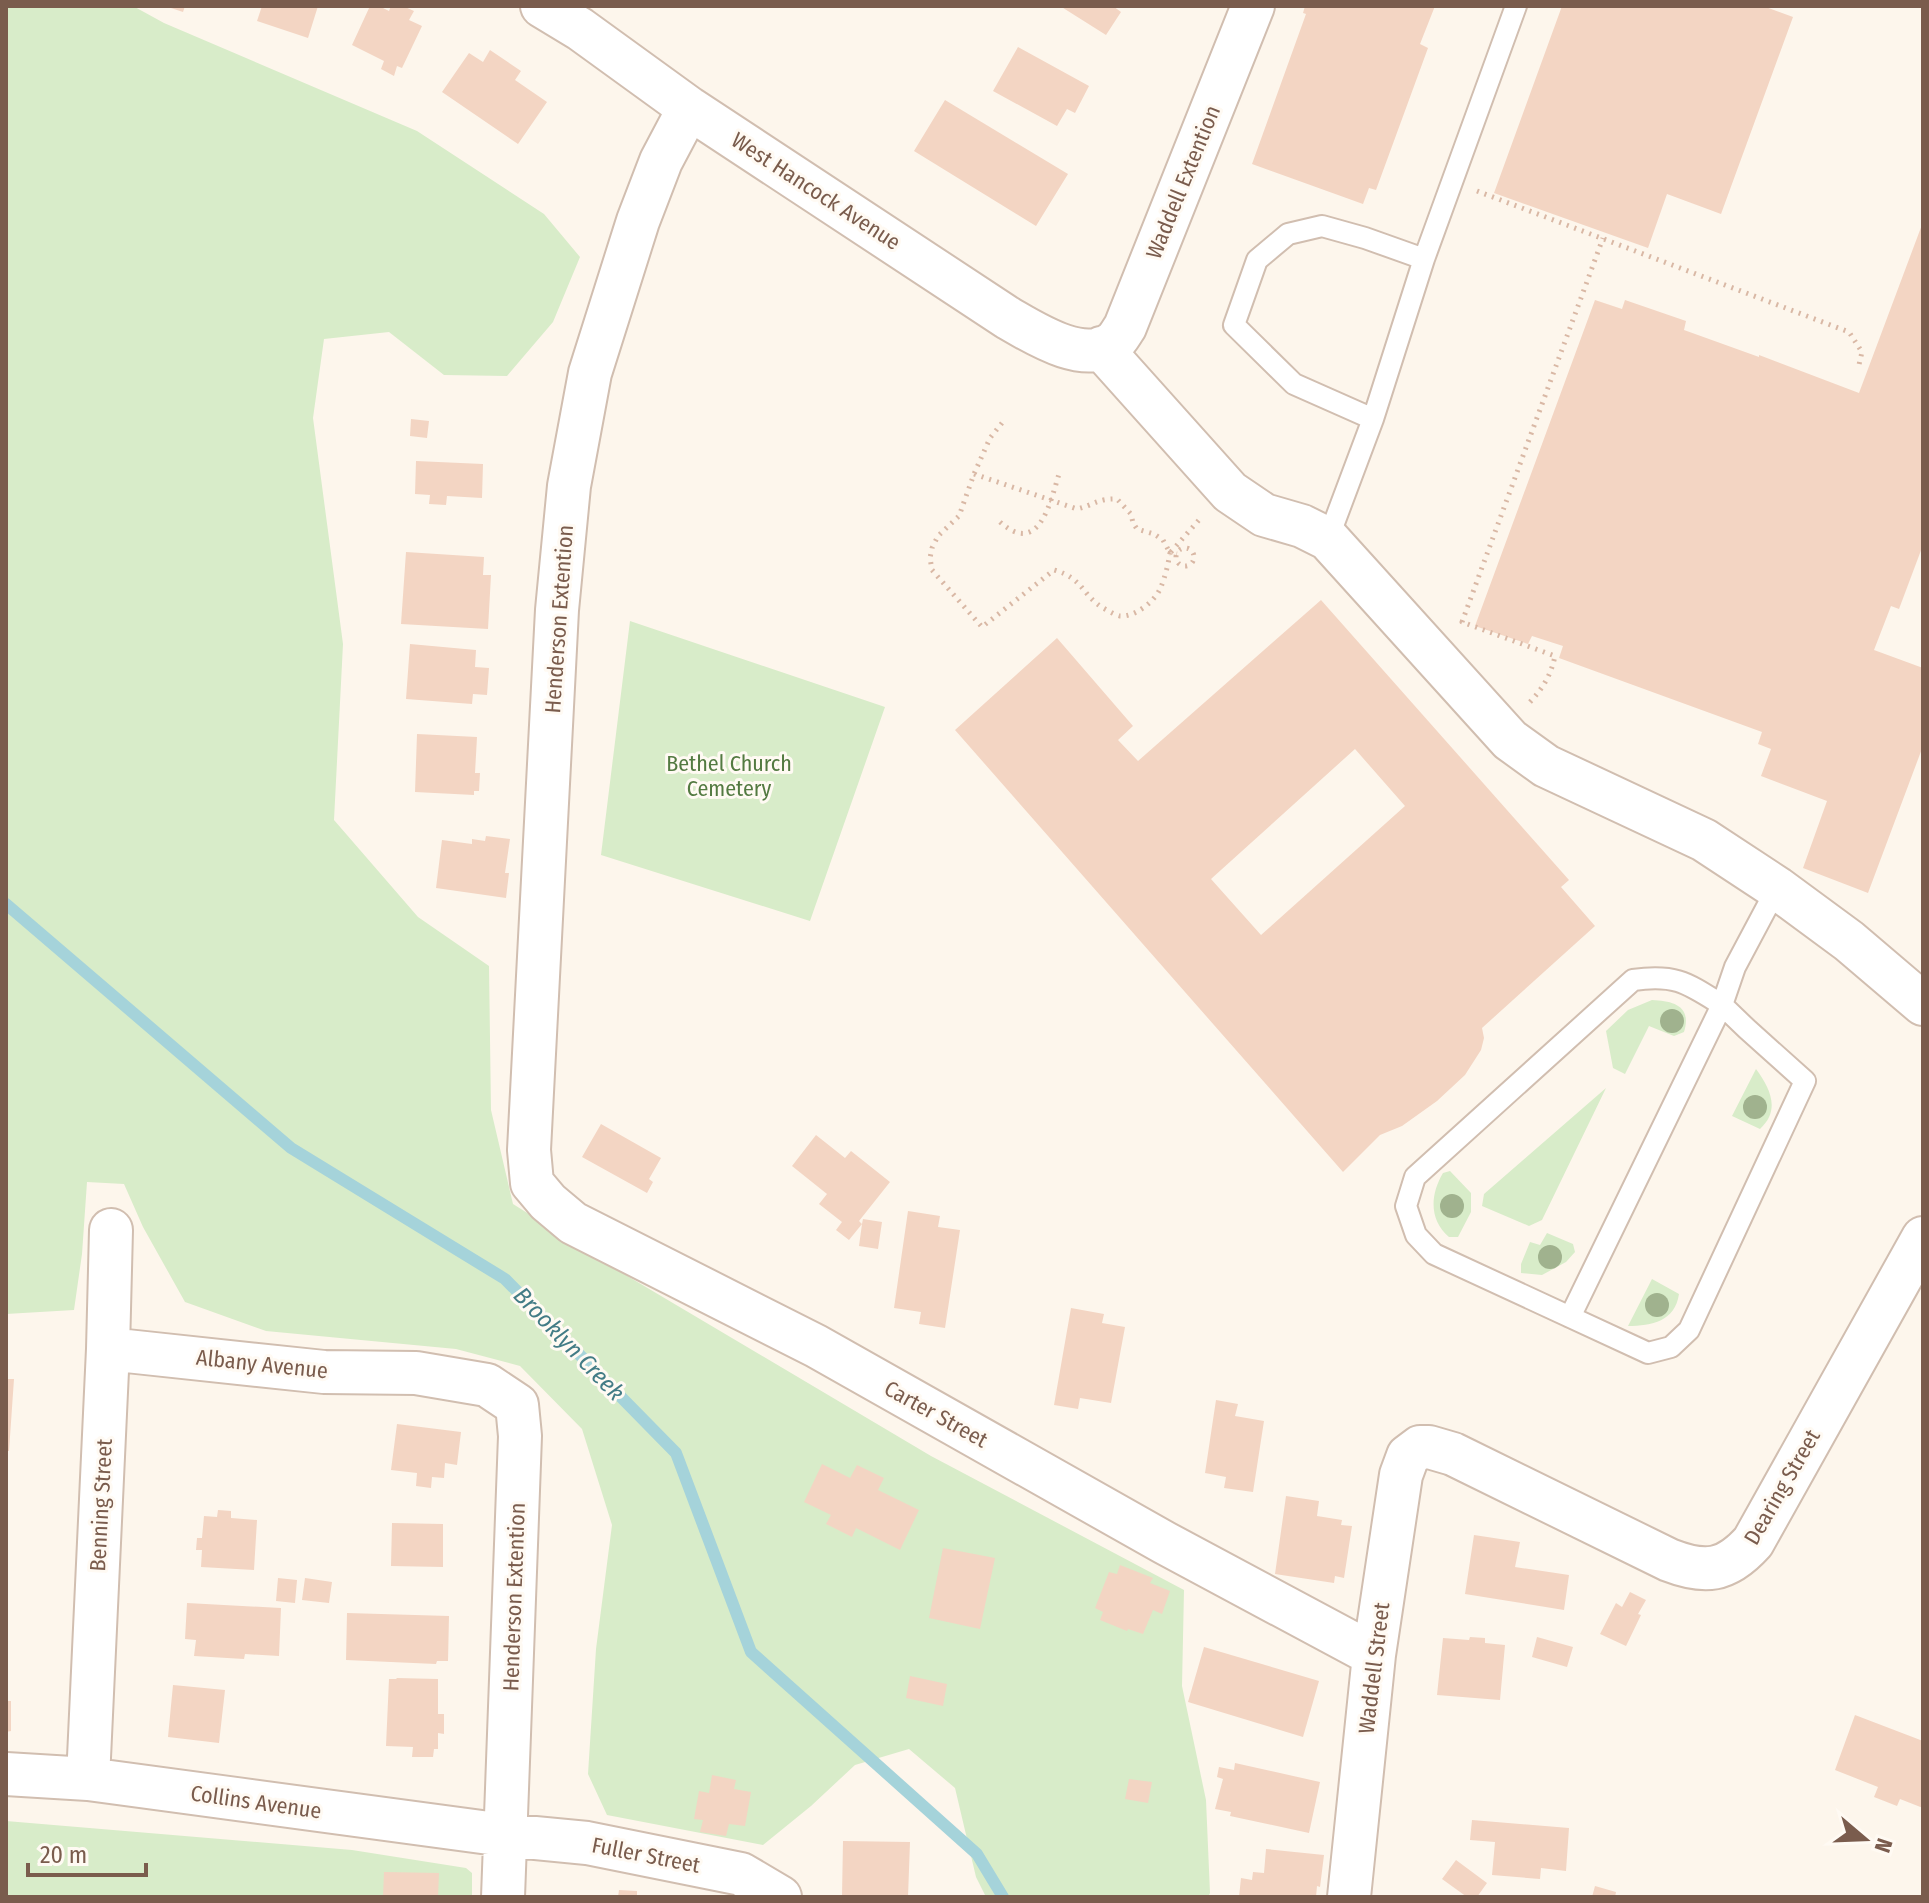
<svg xmlns="http://www.w3.org/2000/svg" width="1929" height="1903" font-family="'Fira Sans Condensed',sans-serif">
<rect width="100%" height="100%" fill="#fdf6ec"/>
<path fill="#d8ecc9" d="M6,6H133L164,23L417,131L544,214L580,257L553,322L507,376L444,375L389,332L324,339L313,418L343,644L334,820L418,917L489,966L491,1110L513,1204L629,1277L931,1456L1184,1590L1182,1686L1206,1800L1210,1893L1208,1897H986L976,1877L955,1788L909,1749L855,1765L811,1806L763,1845L607,1815L588,1774L596,1649L612,1525L582,1429L520,1366L456,1349L266,1331L185,1302L143,1227L124,1184L87,1182L82,1254L74,1310L6,1314Z
M630,621L885,707L810,921L601,855Z
M1652,1000C1674,1001 1692,1006 1684,1032L1674,1036L1649,1026L1625,1074L1613,1068L1606,1031L1628,1010Z
M1756,1069C1770,1088 1781,1110 1760,1129L1732,1116Z
M1606,1088L1542,1220L1529,1226L1482,1206L1484,1194Z
M1450,1171L1471,1193V1212L1458,1237H1449C1429,1220 1430,1195 1443,1173Z
M1547,1233L1573,1244L1575,1252L1566,1262L1542,1275L1521,1273V1264L1530,1242L1540,1245Z
M1652,1279L1679,1294C1675,1321 1652,1326 1628,1326Z
M6,1821L352,1850L466,1868L472,1873V1897H6Z"/>
<g fill="none" stroke-linecap="round" stroke-linejoin="round">
<path stroke="#a5d3da" stroke-width="12" d="M6,904L291,1148L505,1279L676,1453L751,1652L977,1854L1003,1897"/>
</g>
<path fill="#f3d5c3" fill-rule="evenodd" d="M165,6H185L183,12Z
M262,6H318L308,38L257,21Z
M370,6H379L389,11L391,6H403L414,11L409,20L422,26L402,68L397,66L394,76L381,69L384,61L352,45Z
M1060,6H1113L1121,12L1106,35Z
M1305,6H1435L1420,44L1428,48L1376,190L1369,188L1363,204L1252,164L1306,14L1303,13Z
M1562,6H1763L1793,17L1721,214L1667,194L1648,248L1494,193Z
M1018,47L1089,86L1075,113L1067,109L1057,126L993,91Z
M490,50L521,71L515,80L547,102L518,144L442,92L469,53L483,62Z
M945,100L1068,174L1036,226L914,151Z
M1923,222V545L1899,609L1891,606L1874,650L1923,668V746L1868,893L1803,868L1827,801L1761,776L1771,749L1758,744L1762,732L1559,658L1563,646L1532,636L1528,644L1475,626L1595,300L1622,309L1625,300L1686,321L1684,330L1759,357V355L1859,393Z
M411,419L429,421L427,438L410,436Z
M416,461L483,464L482,498L447,496L446,505L429,504L430,495L415,494Z
M406,552L484,557L483,575H491L488,629L401,624Z
M1321,600L1569,880L1561,887L1595,926L1482,1028L1484,1038L1481,1050L1465,1075L1437,1101L1402,1126L1380,1135L1343,1172L955,730L1057,638L1133,726L1118,740L1138,761ZM1355,749L1405,806L1261,935L1211,879Z
M410,644L476,650L475,667L489,668L487,695L473,694L472,704L406,699Z
M417,734L477,737L475,773H480L479,791H474V795L415,792Z
M486,836L510,839L505,873H509L506,898L436,888L442,840L472,844V839L485,841Z
M601,1124L661,1158L649,1179L653,1182L647,1193L582,1157Z
M816,1135L845,1158L851,1151L890,1182L859,1221L862,1224L863,1219L882,1222L878,1249L859,1246L862,1224L849,1240L836,1230L842,1222L819,1204L827,1194L792,1166Z
M908,1211L940,1216L938,1227L960,1230L945,1328L919,1324L921,1312L894,1308Z
M1071,1308L1104,1314L1102,1323L1125,1327L1111,1403L1080,1398L1078,1409L1054,1405Z
M6,1379H14L9,1451H6Z
M1216,1400L1238,1404L1235,1416L1264,1421L1253,1492L1224,1488L1226,1477L1205,1473Z
M397,1424L461,1432L457,1465L445,1463L444,1478L432,1477L431,1488L416,1486L417,1473L391,1470Z
M822,1464L850,1478L857,1465L884,1478L878,1490L919,1510L900,1550L856,1528L852,1537L826,1524L831,1515L804,1502Z
M1286,1496L1319,1501L1317,1516L1342,1520L1341,1525L1352,1526L1344,1578L1335,1576L1334,1583L1275,1574Z
M218,1510L231,1511V1518L257,1520L254,1570L201,1567L202,1550H196L197,1538H202L204,1516L217,1517Z
M392,1523L443,1524V1567L391,1566Z
M1474,1535L1520,1542L1515,1567L1569,1575L1564,1610L1465,1594Z
M943,1548L995,1558L980,1629L929,1618Z
M1120,1565L1153,1578L1150,1583L1170,1591L1162,1614L1153,1610L1143,1634L1128,1629L1127,1631L1100,1620L1103,1612L1095,1608L1109,1572L1117,1574Z
M278,1578L297,1580L295,1603L276,1601Z
M305,1578L332,1582L329,1603L302,1600Z
M1630,1592L1646,1600L1638,1614L1641,1615L1626,1646L1600,1634L1616,1603L1622,1607Z
M187,1603L281,1608L279,1656L245,1654L244,1659L194,1656L196,1640L185,1639Z
M347,1613L449,1616L448,1661H437L436,1664L346,1660Z
M1470,1637L1485,1638V1643L1505,1645L1500,1700L1437,1695L1443,1638L1469,1640Z
M1537,1637L1573,1647L1567,1667L1532,1657Z
M1204,1647L1319,1681L1303,1737L1188,1702Z
M910,1676L947,1684L943,1706L906,1698Z
M397,1678L438,1679V1714H444V1734L438,1733V1749H434L433,1757H412L413,1747L386,1746L389,1679H396Z
M173,1685L225,1690L219,1743L168,1737Z
M6,1701H11V1731L6,1732Z
M1855,1715L1923,1741V1808L1900,1799L1897,1806L1874,1797L1878,1787L1835,1770Z
M1235,1763L1320,1782L1309,1833L1230,1816L1231,1812L1215,1809L1223,1779L1217,1777L1219,1767L1234,1770Z
M712,1775L736,1780L734,1789L751,1792L745,1826L729,1824L726,1836L700,1832L703,1820L694,1819L699,1791L709,1793Z
M1129,1779L1152,1782L1148,1803L1125,1799Z
M1472,1820L1569,1828L1566,1871L1541,1868L1540,1879L1492,1875L1495,1842L1470,1840Z
M843,1841L910,1842L908,1897L842,1896Z
M1266,1849L1324,1855L1320,1887L1317,1886L1316,1897H1239L1241,1878L1252,1880L1253,1872L1264,1873Z
M1456,1860L1487,1883L1477,1897H1467L1442,1879Z
M384,1872L439,1873L438,1897H383Z
M1595,1886L1616,1892L1615,1897H1592Z
M619,1890L637,1891V1897H618Z"/>
<g fill="none" stroke-linecap="round" stroke-linejoin="round">
<g stroke="#d1beb0" stroke-width="24">
<path id="lane" d="M1373,419L1294,384L1234,325L1257,260L1288,234L1322,226L1365,238L1424,259
M1328,539L1373,419L1424,259L1516,6
M1570,1317L1722,1005C1687,983 1676,974 1633,980L1415,1177L1406,1206L1416,1235L1434,1254L1648,1353L1671,1347L1689,1330L1805,1081L1747,1029L1722,1005L1735,967L1777,888"/>
</g>
<g stroke="#d1beb0" stroke-width="46">
<path id="street" d="M542,6L580,29L689,108L1008,318C1034,333 1085,366 1114,342C1118,339 1122,331 1125,327L1253,6
M689,108L661,161L638,221L590,373L569,486L557,610L529,1150L532,1183L548,1202L573,1223L816,1346L1165,1543L1374,1655
M1101,348L1230,492L1264,515L1302,526L1328,539L1510,740L1546,766L1704,840L1777,888L1849,941L1923,1004
M108,1349L324,1372L416,1373L487,1385L517,1405L520,1436L503,1897
M6,1774L88,1779L504,1835L587,1843L741,1874L780,1897
M88,1779L108,1349L111,1230
M1349,1897L1374,1655L1401,1475L1408,1456L1420,1447H1429L1453,1454L1669,1560C1705,1574 1726,1572 1753,1542L1923,1238"/>
</g>
<path stroke="#d9b8a5" stroke-width="5" stroke-dasharray="2 6" stroke-linecap="butt" d="M1477,191L1849,332L1862,352L1858,369
M1002,423L990,438L974,474L959,516L938,536L932,548L930,558L932,570L982,627L1054,570C1083,578 1082,595 1103,608C1107,610 1115,615 1120,616C1135,617 1154,602 1160,589C1165,578 1168,565 1170,553L1177,554
M974,474L1077,509C1094,505 1098,498 1117,499L1131,514L1133,523L1137,529L1154,534L1163,540L1170,553L1199,520
M1000,522C1039,557 1050,503 1059,474
M1176 557a9 9 0 1 1 18 0a9 9 0 1 1-18 0Z
M1530,702C1543,688 1551,675 1555,656L1462,622L1603,238"/>
<use href="#lane" stroke="#fff" stroke-width="20"/>
<use href="#street" stroke="#fff" stroke-width="42"/>
</g>
<g fill="#a0b28e">
<circle cx="1672" cy="1021" r="12"/>
<circle cx="1755" cy="1107" r="12"/>
<circle cx="1452" cy="1206" r="12"/>
<circle cx="1550" cy="1257" r="12"/>
<circle cx="1657" cy="1305" r="12"/>
</g>
<g text-anchor="middle" dominant-baseline="central" stroke-width="6" stroke-linejoin="round" paint-order="stroke">
<g font-size="22" fill="#7a5c4d" stroke="#fffaf3">
<text transform="translate(1183 182) rotate(-68)">Waddell Extention</text>
<text transform="translate(816 191) rotate(33)">West Hancock Avenue</text>
<text transform="translate(559 619) rotate(-86)">Henderson Extention</text>
<text transform="translate(262 1364) rotate(6)">Albany Avenue</text>
<text transform="translate(936 1414) rotate(29)">Carter Street</text>
<text transform="translate(1782 1487) rotate(-60)">Dearing Street</text>
<text transform="translate(101 1505) rotate(-87)">Benning Street</text>
<text transform="translate(514 1597) rotate(-88)">Henderson Extention</text>
<text transform="translate(1374 1668) rotate(-83)">Waddell Street</text>
<text transform="translate(256 1802) rotate(8)">Collins Avenue</text>
<text transform="translate(646 1855) rotate(11)">Fuller Street</text>
</g>
<g font-size="22" fill="#537a41" stroke="#fffaf3">
<text x="729" y="763">Bethel Church<tspan x="729" dy="25">Cemetery</tspan></text>
</g>
<g font-size="24" font-style="italic" fill="#437c86" stroke="#fffaf3">
<text transform="translate(569 1344) rotate(46)">Brooklyn Creek</text>
</g>
</g>
<rect width="1929" height="1903" fill="none" stroke="#7a5c4d" stroke-width="16"/>
<g transform="translate(1865 1839) rotate(109)" stroke="#fffaf3" stroke-width="6" paint-order="stroke">
<path d="M0-6L14 30L0 20L-14 30Z" fill="#7a5c4d"/>
<text y="-12" font-size="22" font-weight="bold" text-anchor="middle" fill="#7a5c4d">N</text>
</g>
<path d="M28 1863v12h118v-12" fill="none" stroke="#7a5c4d" stroke-width="4"/>
<text x="40" y="1863" font-size="24" fill="#7a5c4d" stroke="#fffaf3" stroke-width="6" paint-order="stroke">20 m</text>
</svg>
